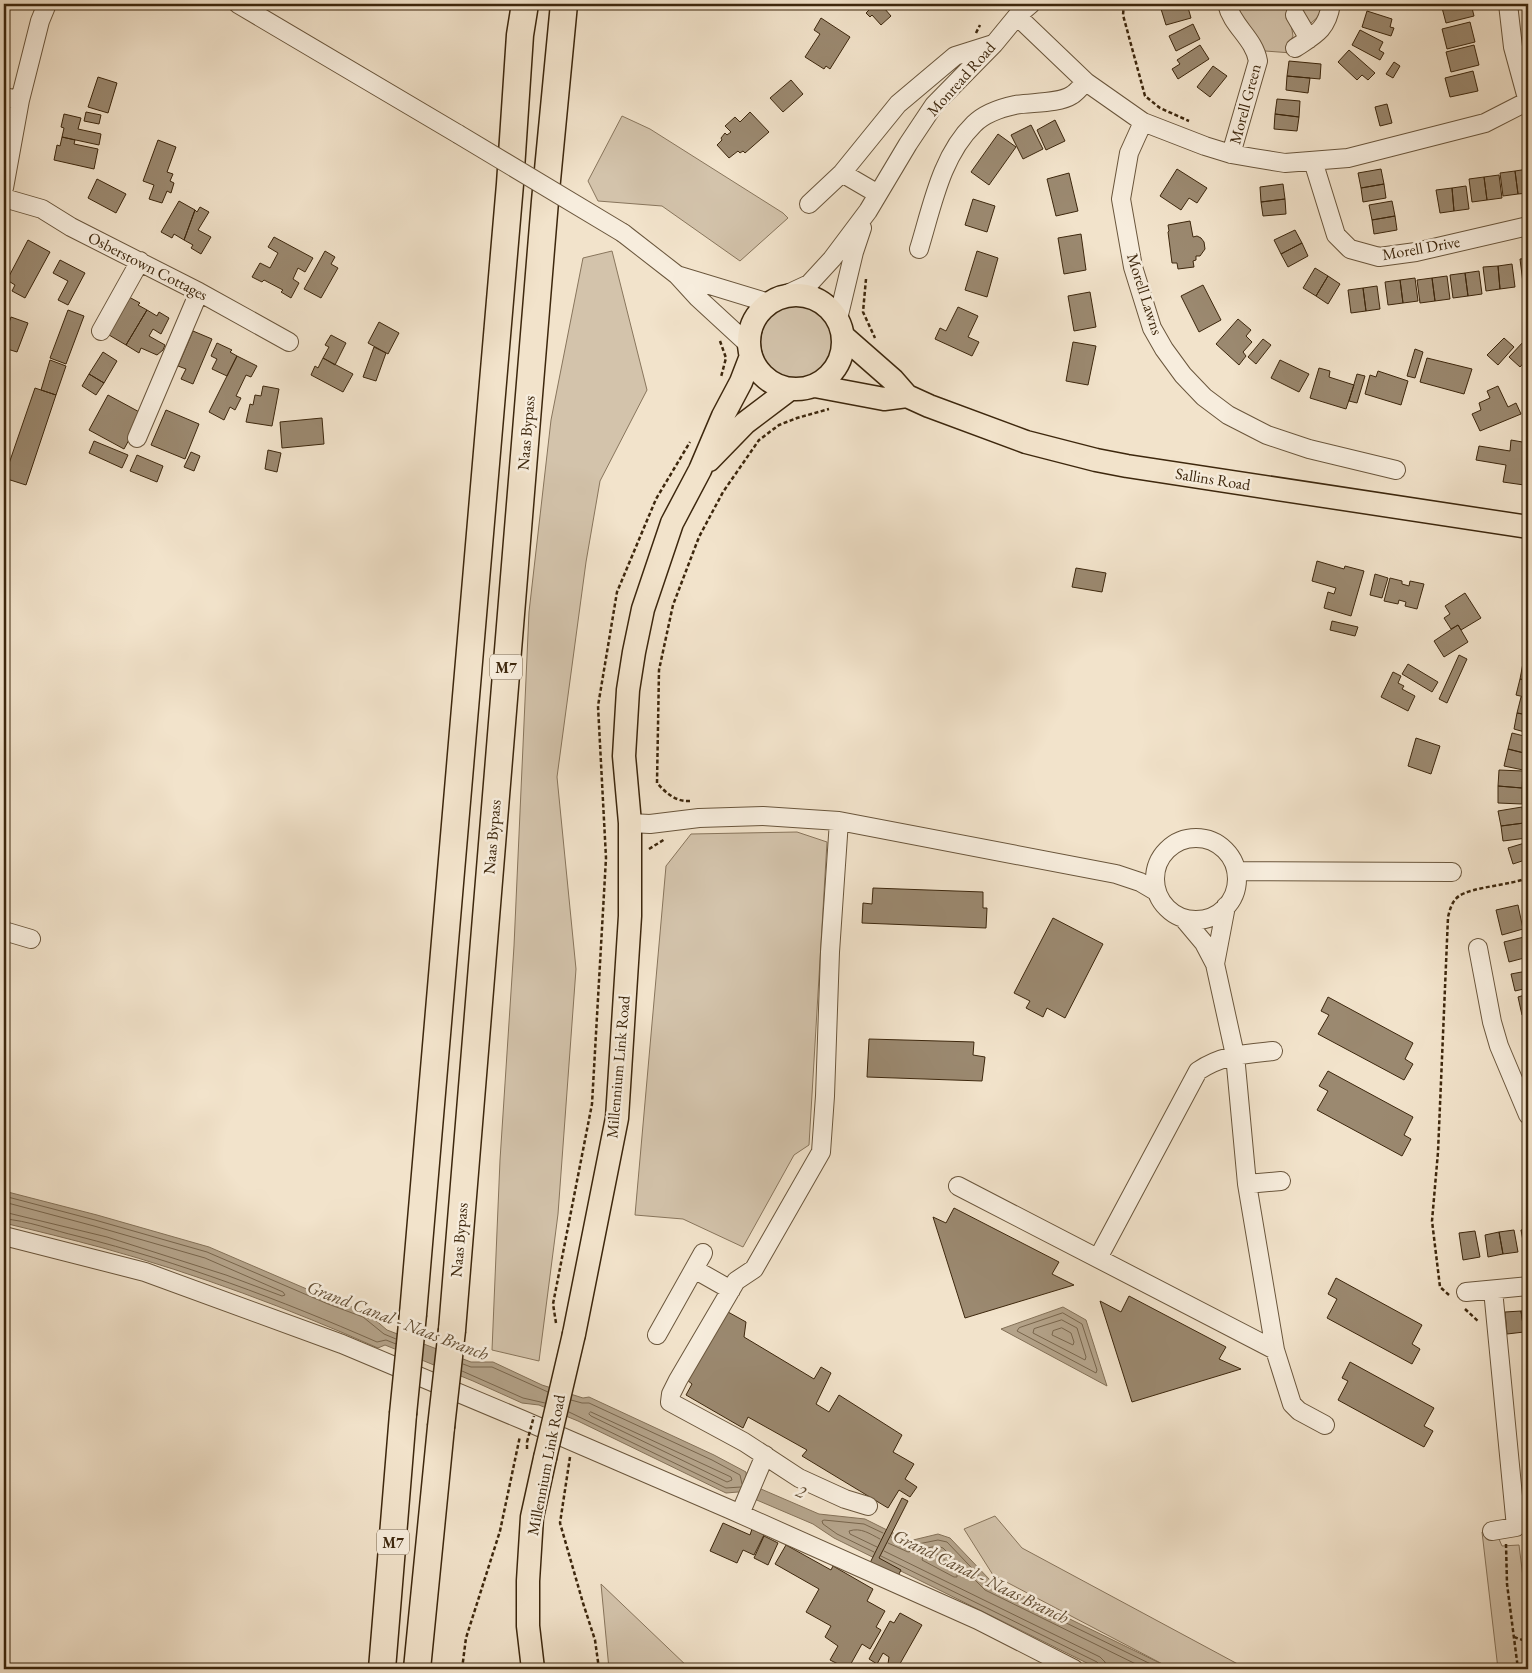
<svg xmlns="http://www.w3.org/2000/svg" width="1532" height="1673" font-family="'EB Garamond',serif">
<rect width="100%" height="100%" fill="#f2e3cb"/>
<filter id="stains"><feTurbulence type="fractalNoise" baseFrequency=".004" numOctaves="4"/><feColorMatrix values="0 0 0 0 .2 0 0 0 0 .09 0 0 0 0 .02 0 0 0 .5 -.17"/></filter>
<radialGradient id="worn" r=".72"><stop offset=".6" stop-color="#630" stop-opacity="0"/><stop offset="1" stop-color="#630" stop-opacity=".3"/></radialGradient>
<path fill="#d3c3ab" stroke="#88755c" d="M1234,4H1324L1320,15L1311,23L1305,20L1299,9L1286,14L1291,24L1293,36L1289,44L1292,53L1265,51L1253,34L1240,22Z
M622,116L650,129L783,213L788,218L740,261L662,206L598,201L588,181Z
M612,251L647,390L600,481L586,562L557,777L576,969L558,1214L539,1361L492,1350L500,1160L514,946L529,612L551,420L583,258Z
M759 342a38 38 0 1 1 76 0a38 38 0 1 1-76 0Z
M797,832L827,842L809,1145L794,1155L743,1247L683,1219L635,1215L666,866L691,834Z
M995,1516L1022,1548L1247,1669H1172L993,1575L964,1529Z
M1482,1532H1496L1502,1546L1519,1545L1528,1618V1669H1498Z
M601,1584L690,1669H609Z"/>
<path fill="#b4a38a" stroke="#847158" d="M4,1191L97,1215L209,1247L330,1299L366,1312L387,1330L471,1362H493L542,1385L583,1398L589,1397L714,1455L746,1472L747,1483L819,1514L865,1519L909,1541L938,1534L950,1538L990,1580L1172,1669H1099L834,1538L813,1524L738,1492L726,1493L578,1421L539,1405L522,1403L473,1381L385,1345L378,1348C290,1309 197,1274 103,1248C70,1239 37,1231 4,1223Z
M1063,1307L1086,1320L1107,1386L1001,1329Z"/>
<g fill="none" stroke-linecap="round" stroke-linejoin="round">
<path stroke="#78654c" stroke-width="1" d="M4,1196L95,1220L207,1252L328,1304L363,1317L384,1334L396,1339
M4,1202L94,1226L205,1258L283,1292L285,1295L282,1296L226,1275L107,1237L4,1212
M4,1219C26,1220 55,1231 77,1236C180,1262 281,1300 377,1342L386,1340L396,1344
M1063,1313L1082,1324L1097,1370L1096,1373L1017,1331L1019,1328Z
M1062,1320L1077,1328L1086,1357L1085,1360L1033,1333L1034,1329Z
M1062,1328L1071,1333L1074,1342L1073,1345L1052,1335L1053,1331Z
M463,1364L471,1367H492L548,1392
M462,1371L523,1398L545,1403
M571,1400L582,1403H589L712,1460L740,1475L742,1484
M569,1412L726,1488L741,1487
M591,1412L731,1477L732,1480L727,1482L591,1416L589,1414Z
M891,1537L908,1546L938,1540L947,1542L988,1585L1161,1669
M888,1543L908,1552L937,1546L943,1548L985,1590L1146,1669
M877,1547L850,1534L849,1531C861,1527 870,1534 880,1539
M884,1551L1100,1657L1105,1662L1107,1669
M874,1552L837,1534L823,1524L822,1521L824,1520L864,1524L883,1533
M937,1554L940,1555L957,1573V1577H954L922,1560L923,1557Z
M881,1556L1097,1662L1100,1665V1669"/>
</g>
<path fill="#9b8970" stroke="#3d270d" d="M863,4H888L884,8L891,16L881,25L872,15L870,17L866,13L869,10Z
M1182,4H1187L1191,18L1166,25L1161,9Z
M1441,4H1471L1474,16L1446,23Z
M1367,11L1392,19L1390,27L1394,28L1391,36L1362,27Z
M821,18L850,37L830,69L826,66L824,69L805,57L820,34L814,30Z
M1470,22L1475,42L1447,49L1442,29Z
M1193,24L1200,39L1176,51L1169,36Z
M1360,30L1383,42L1379,50L1384,53L1380,60L1352,45Z
M1200,45L1209,59L1178,79L1172,69L1180,64L1177,60Z
M1474,45L1479,65L1451,72L1446,52Z
M1349,50L1375,73L1368,80L1362,75L1357,80L1338,62Z
M1289,61L1321,64L1320,79L1287,76Z
M1394,62L1400,66L1393,78L1386,74Z
M1213,66L1227,76L1210,97L1197,87Z
M1473,71L1478,91L1450,97L1445,78Z
M1287,76L1310,78L1308,93L1286,90Z
M98,77L117,83L108,113L88,107Z
M791,80L803,94L783,112L770,98Z
M1277,99L1300,101L1299,117L1275,114Z
M1387,104L1392,123L1380,126L1375,107Z
M86,112L101,115L99,124L84,121Z
M750,112L769,132L745,153L743,151L740,153L738,151L729,158L717,145L722,140L721,138L725,133L727,135L731,132L725,126L735,117L740,122Z
M64,114L81,118L78,129L101,134L99,145L62,137L64,128L61,127Z
M1275,114L1299,117L1297,131L1274,129Z
M1055,120L1065,141L1046,150L1037,130Z
M1031,125L1043,149L1023,159L1011,135Z
M998,134L1016,147L989,185L971,172Z
M62,137L75,140L74,144L98,149L94,169L54,160L57,145L60,146Z
M158,140L176,147L167,172L173,174L170,181L174,183L171,193L167,191L162,203L149,199L154,185L143,181Z
M1177,169L1207,188L1197,203L1189,198L1181,210L1160,196Z
M1381,169L1384,184L1361,188L1358,173Z
M1528,169V193L1518,194L1515,171Z
M1515,171L1518,194L1503,196L1500,173Z
M1069,173L1078,211L1056,216L1047,179Z
M1499,175L1502,198L1487,200L1484,177Z
M1484,177L1487,200L1472,202L1469,179Z
M97,179L126,194L116,213L88,198Z
M1283,184L1285,199L1261,202L1260,187Z
M1384,184L1386,198L1363,202L1361,188Z
M1466,186L1469,209L1454,211L1452,188Z
M1452,188L1454,211L1440,213L1436,190Z
M973,199L995,206L987,232L965,225Z
M1285,199L1286,214L1263,216L1261,202Z
M179,201L195,210L184,240L174,234L172,238L161,232Z
M1392,201L1395,216L1372,220L1369,205Z
M200,207L209,212L198,230L211,237L201,254L191,248L193,245L184,240L195,210L197,212Z
M1395,216L1397,230L1374,234L1372,220Z
M1190,221L1193,237L1197,236L1201,238L1204,242L1205,249L1200,256H1196V260L1193,261L1194,267L1178,269L1177,263H1172L1168,232L1169,231L1168,225Z
M1295,230L1302,243L1281,254L1274,240Z
M1081,234L1086,270L1064,274L1058,238Z
M274,237L313,258L305,272L298,268L293,279L299,283L291,298L281,292L283,290L264,280L262,282L252,277L260,263L270,268L278,253L268,247Z
M28,240L50,252L25,298L12,291L15,285L7,280Z
M1302,243L1308,256L1288,267L1281,254Z
M325,251L335,257L331,264L338,268L321,298L304,289Z
M977,251L998,258L987,297L965,290Z
M1528,258V282L1523,283L1520,259Z
M60,260L85,273L68,305L58,300L68,281L53,273Z
M1512,264L1515,287L1500,289L1498,266Z
M1498,266L1500,289L1486,291L1483,267Z
M1315,268L1328,276L1316,296L1303,288Z
M1479,271L1482,294L1468,296L1465,273Z
M1465,273L1468,296L1453,298L1450,275Z
M1328,276L1340,284L1328,304L1316,296Z
M1447,276L1450,299L1435,301L1432,278Z
M1415,278L1418,301L1403,303L1400,280Z
M1432,278L1435,301L1420,303L1417,280Z
M1400,280L1403,303L1388,305L1385,282Z
M1203,285L1221,320L1199,332L1181,296Z
M1377,286L1380,309L1366,311L1363,288Z
M1363,288L1366,311L1351,313L1348,290Z
M1090,292L1096,327L1074,331L1068,296Z
M129,297L140,303L138,305L147,310L126,345L109,335Z
M958,307L978,316L968,337L979,342L972,356L935,339L940,328L946,331Z
M68,310L84,316L66,364L50,358Z
M147,310L157,316L159,312L169,318L161,334L153,329L149,336L165,345L163,350L157,355L141,348L139,353L126,345Z
M11,317L28,323L17,352L4,348V337Z
M1238,319L1251,330L1246,336L1252,342L1243,352L1246,356L1239,365L1216,344Z
M379,322L399,333L388,354L368,343Z
M193,331L212,339L193,384L181,379L186,369L178,366Z
M331,335L346,343L335,365L323,358L329,347L325,345Z
M1504,338L1514,347L1498,365L1487,355Z
M1263,339L1271,345L1256,364L1248,357Z
M1525,340L1528,342V358L1520,367L1509,357Z
M1073,342L1096,346L1088,385L1066,381Z
M217,343L232,350L230,352L237,356L227,376L212,369L217,359L211,356Z
M374,347L386,353L376,381L363,377Z
M1415,349L1423,352L1415,378L1407,376Z
M103,352L117,361L104,383L89,374Z
M237,356L257,366L251,377L246,375L236,396L241,398L235,410L230,407L224,420L209,412Z
M323,358L353,374L343,392L311,375L315,366L318,368Z
M1427,358L1472,369L1464,394L1420,382Z
M50,360L66,366L56,395L41,390Z
M1280,360L1309,374L1299,392L1271,378Z
M1319,368L1330,371L1329,377L1354,385L1346,409L1310,398Z
M1378,371L1408,381L1401,405L1365,394L1370,375L1376,377Z
M89,374L104,383L96,395L82,386Z
M1357,374L1365,376L1357,403L1349,401Z
M263,386L279,389L272,426L246,422L250,404L253,405L255,395L261,396Z
M1498,386L1508,407L1516,403L1521,414L1480,431L1472,414L1481,410L1479,403L1490,398L1487,391Z
M35,388L56,395L26,485L4,478Z
M108,395L143,414L124,449L89,430Z
M166,410L199,424L185,459L151,445Z
M322,418L324,444L282,448L280,422Z
M1511,440L1528,443V457L1524,485L1503,482L1506,465L1476,460L1479,446L1510,451Z
M94,441L128,455L122,468L89,453Z
M268,450L281,453L277,472L265,469Z
M191,452L200,456L194,471L184,467Z
M137,455L163,466L157,482L130,471Z
M1317,561L1344,569L1345,566L1364,571L1351,616L1324,608L1328,592L1334,594L1336,588L1312,581Z
M1076,568L1106,573L1102,592L1072,587Z
M1375,574L1388,578L1382,598L1370,595Z
M1390,578L1402,581V584L1409,586L1410,581L1424,584L1417,609L1405,606L1406,602L1399,600L1398,604L1384,601Z
M1465,593L1481,618L1461,630L1458,625L1451,629L1444,618L1450,614L1445,606Z
M1332,621L1358,627L1355,636L1330,630Z
M1458,625L1468,642L1444,657L1434,641Z
M1459,655L1467,659L1447,703L1439,699Z
M1523,663L1528,664V681L1520,679Z
M1408,664L1438,682L1432,692L1402,674Z
M1393,672L1401,676L1398,683L1404,686L1402,689L1415,696L1408,711L1381,697Z
M1520,679L1528,681V698L1516,695Z
M1521,697L1528,698V715L1517,713Z
M1517,713L1528,715V733L1514,729Z
M1512,733L1528,737V754L1508,749Z
M1416,738L1440,746L1431,774L1408,766Z
M1508,749L1528,754V771L1504,766Z
M1499,770L1523,771L1522,788L1498,786Z
M1498,786L1522,788V804L1498,803Z
M1522,807L1524,823L1501,826L1498,811Z
M1524,823L1527,838L1503,841L1501,826Z
M1528,842V859L1513,864L1508,848Z
M873,888L983,892V908H987L986,928L862,923L863,903L872,904Z
M1518,905L1523,929L1502,935L1496,910Z
M1053,918L1103,944L1065,1018L1047,1008L1043,1017L1026,1008L1030,1001L1014,993Z
M1528,936V957L1509,962L1504,942Z
M1528,964V988L1515,991L1511,974L1527,971L1525,965Z
M1528,994V1018H1526V1015H1522L1518,997Z
M1328,997L1413,1043L1405,1059L1413,1064L1404,1080L1318,1034L1329,1015L1321,1011Z
M869,1039L974,1042L973,1055L985,1057L982,1081L867,1077Z
M1328,1071L1413,1117L1404,1135L1411,1139L1402,1156L1317,1110L1328,1091L1319,1086Z
M954,1208L1059,1262L1052,1274L1074,1285L965,1318L933,1217L946,1223Z
M1528,1229V1251L1525,1252L1521,1230Z
M1514,1230L1518,1252L1503,1254L1499,1232Z
M1475,1231L1480,1257L1463,1260L1459,1233Z
M1499,1232L1503,1254L1488,1257L1485,1235Z
M1336,1278L1422,1325L1412,1344L1420,1349L1412,1364L1327,1318L1337,1299L1328,1294Z
M1129,1296L1226,1347L1219,1359L1241,1369L1132,1402L1100,1301L1121,1312Z
M1528,1310V1332H1524L1521,1311Z
M1521,1311L1524,1332L1507,1334L1505,1312Z
M728,1312L746,1322L744,1337L814,1379L821,1367L831,1373L816,1404L829,1412L839,1395L902,1435L893,1452L914,1464L905,1479L917,1487L910,1497L899,1490L888,1508L802,1456L807,1450L748,1417L743,1428L686,1395L692,1384L687,1380Z
M1350,1362L1434,1408L1424,1426L1433,1431L1424,1447L1338,1400L1348,1381L1342,1378Z
M902,1498L908,1501L879,1558L901,1570L896,1580L868,1567Z
M723,1523L750,1535L752,1529L764,1535L754,1555L743,1550L737,1563L710,1551Z
M764,1536L778,1543L768,1565L754,1558Z
M786,1545L831,1570L833,1566L873,1589L867,1601L885,1611L876,1627L881,1630L870,1649L862,1644L848,1669L830,1660L838,1646L825,1637L831,1626L806,1612L819,1589L775,1564Z
M900,1613L922,1625L897,1669L888,1664L889,1657L883,1653L877,1664L869,1659L890,1621L894,1623Z"/>
<g fill="none" stroke-linecap="round" stroke-linejoin="round">
<g stroke="#6a563c" stroke-width="20">
<path id="minor" d="M238,4L458,134
M1227,4C1232,26 1254,38 1258,61L1231,154
M1508,4L1513,47L1528,102
M1295,15L1309,39
M1017,16L1086,82L1143,122L1205,146L1231,154L1254,158L1285,163L1348,158L1485,123L1528,101
M1295,48C1315,35 1327,30 1331,4
M4,97L20,100
M1143,122L1129,153L1121,199L1133,267L1152,328L1164,349L1183,375L1204,397L1228,415L1267,435L1309,449L1396,470
M1313,161L1336,235L1350,249L1379,257L1416,252L1528,226
M842,173L878,194
M4,188L20,100L40,21L47,4
M4,198L42,209L71,227L199,292L289,342
M809,204L842,173L898,104L955,56L993,44
M623,233L677,275L698,298L749,345
M919,249C932,207 941,156 974,124C985,113 1001,108 1015,105C1032,102 1058,104 1072,95C1077,92 1081,86 1086,82
M677,275L769,303
M781,297L809,284L832,259L868,211L908,144L934,105L994,44L1017,16L1031,4
M838,319L854,252L862,228
M101,331L140,261
M137,438L199,292
M839,821L830,952L825,1096L821,1152L754,1269L736,1281L678,1380L671,1394L670,1402L744,1442L799,1478L845,1499L868,1506
M630,823L650,824L699,818L763,816L839,821L1116,874L1140,882L1157,892
M1155 879a41 41 0 1 1 82 0a41 41 0 1 1-82 0Z
M1236,871L1452,872
M1183,918L1204,943L1215,964L1235,1055L1247,1184L1275,1350L1292,1404L1299,1411L1325,1425
M4,931L31,939
M1478,948L1492,1022L1499,1046L1528,1115
M1215,964L1226,906
M1247,1184L1281,1181
M958,1186L1275,1350
M4,1236L145,1272L342,1344L523,1420L729,1509L978,1620L1074,1669
M1098,1258L1198,1071C1222,1055 1244,1054 1273,1051
M694,1269L731,1290
M1466,1292L1528,1286
M657,1335L703,1253
M740,1514L765,1455
M1492,1531L1516,1527L1493,1290"/>
</g>
<g stroke="#3d270d" stroke-width="25">
<path id="major" d="M749 342a47 47 0 1 1 94 0a47 47 0 1 1-94 0Z
M844,337L893,380L907,396L929,406L1026,442L1096,460L1127,466L1528,527
M815,386L884,399L907,396
M709,460L745,423L790,389
M574,1334L617,1118L630,916V823L624,756L628,690L634,652L643,609L672,523L700,470L723,416L741,382L751,356
M533,1669L528,1626V1581L532,1517L545,1458"/>
</g>
<g stroke="#3d270d" stroke-width="29">
<path id="highway" d="M413,1314L510,184L520,35L525,4
M452,1330L545,201L564,4
M382,1669L403,1414
M417,1669L441,1427"/>
</g>
<path stroke="#3d270d" stroke-width="2.5" stroke-dasharray="4 2.5" stroke-linecap="butt" d="M1124,4L1123,15L1145,96L1160,108L1189,121
M976,33L980,25
M866,279L863,312L875,338
M720,341L726,358L721,377
M690,801C676,802 666,793 657,783L659,670L673,605L699,537L723,492L759,440L779,425L797,418L829,409
M649,849L665,839
M1449,1295L1440,1287L1432,1221L1438,1152L1448,917C1450,909 1452,901 1459,896C1472,887 1510,885 1528,878
M1465,1309L1479,1322
M556,1323L553,1304L592,1104L606,858L598,706L617,592L656,499L690,442
M527,1449V1442
M570,1457L560,1523L583,1603L595,1640L599,1669
M1527,1540L1528,1550
M1506,1544L1507,1584L1518,1669
M1514,1637L1528,1642
M462,1669L466,1638L500,1531L520,1436"/>
<use href="#minor" stroke="#f7eddd" stroke-width="18"/>
<use href="#major" stroke="#f2e3cb" stroke-width="22"/>
<use href="#highway" stroke="#f2e3cb" stroke-width="26"/>
<g stroke="#6a563c" stroke-width="20" stroke-linecap="butt">
<path id="minor-bridge" d="M458,134L623,233"/>
</g>
<g stroke="#3d270d" stroke-width="25" stroke-linecap="butt">
<path id="major-bridge" d="M545,1458L574,1334"/>
</g>
<g stroke="#3d270d" stroke-width="29" stroke-linecap="butt">
<path id="highway-bridge" d="M403,1414L413,1314
M441,1427L452,1330"/>
</g>
<path stroke="#3d270d" stroke-width="2.5" stroke-dasharray="4 2.5" stroke-linecap="butt" d="M527,1442L534,1416"/>
<use href="#minor-bridge" stroke="#f7eddd" stroke-width="18"/>
<use href="#major-bridge" stroke="#f2e3cb" stroke-width="22"/>
<use href="#highway-bridge" stroke="#f2e3cb" stroke-width="26"/>
</g>
<g text-anchor="middle" dominant-baseline="central" stroke-width="5" stroke-linejoin="round" paint-order="stroke">
<g fill="#f7eddd" stroke="#75624b" stroke-width="1">
<rect x="490" y="654.5" width="32" height="25" rx="4"/>
<rect x="377" y="1529.5" width="32" height="25" rx="4"/>
</g>
<g font-size="15" font-weight="bold" fill="#3d270d">
<text x="506" y="667">M7</text>
<text x="393" y="1542">M7</text>
</g>
<g font-size="16" fill="#3d270d" stroke="#f7eddd">
<text transform="translate(961 79) rotate(-48)">Monread Road</text>
<text transform="translate(1245 104) rotate(-75)">Morell Green</text>
<text transform="translate(1421 248) rotate(-10)">Morell Drive</text>
<text transform="translate(148 266) rotate(27)">Osberstown Cottages</text>
<text transform="translate(1145 294) rotate(72)">Morell Lawns</text>
<text transform="translate(526 433) rotate(-85)">Naas Bypass</text>
<text transform="translate(1213 479) rotate(9)">Sallins Road</text>
<text transform="translate(492 837) rotate(-85)">Naas Bypass</text>
<text transform="translate(618 1067) rotate(-85)">Millennium Link Road</text>
<text transform="translate(459 1240) rotate(-85)">Naas Bypass</text>
<text transform="translate(546 1465) rotate(-79)">Millennium Link Road</text>
</g>
<g font-size="18" font-style="italic" fill="#614c32" stroke="#f7eddd">
<text transform="translate(398 1320) rotate(21)">Grand Canal - Naas Branch</text>
<text transform="translate(801 1491) rotate(23)">2</text>
<text transform="translate(981 1576) rotate(26)">Grand Canal - Naas Branch</text>
</g>
</g>
<rect width="1532" height="1673" fill="none" stroke="#f2e3cb" stroke-width="20"/>
<rect x="5" y="5" width="1522" height="1663" fill="none" stroke="#3d270d" stroke-width="2.5"/>
<rect x="10" y="10" width="1512" height="1653" fill="none" stroke="#3d270d"/>
<rect width="100%" height="100%" filter="url(#stains)"/>
<rect width="100%" height="100%" fill="url(#worn)"/>
</svg>
